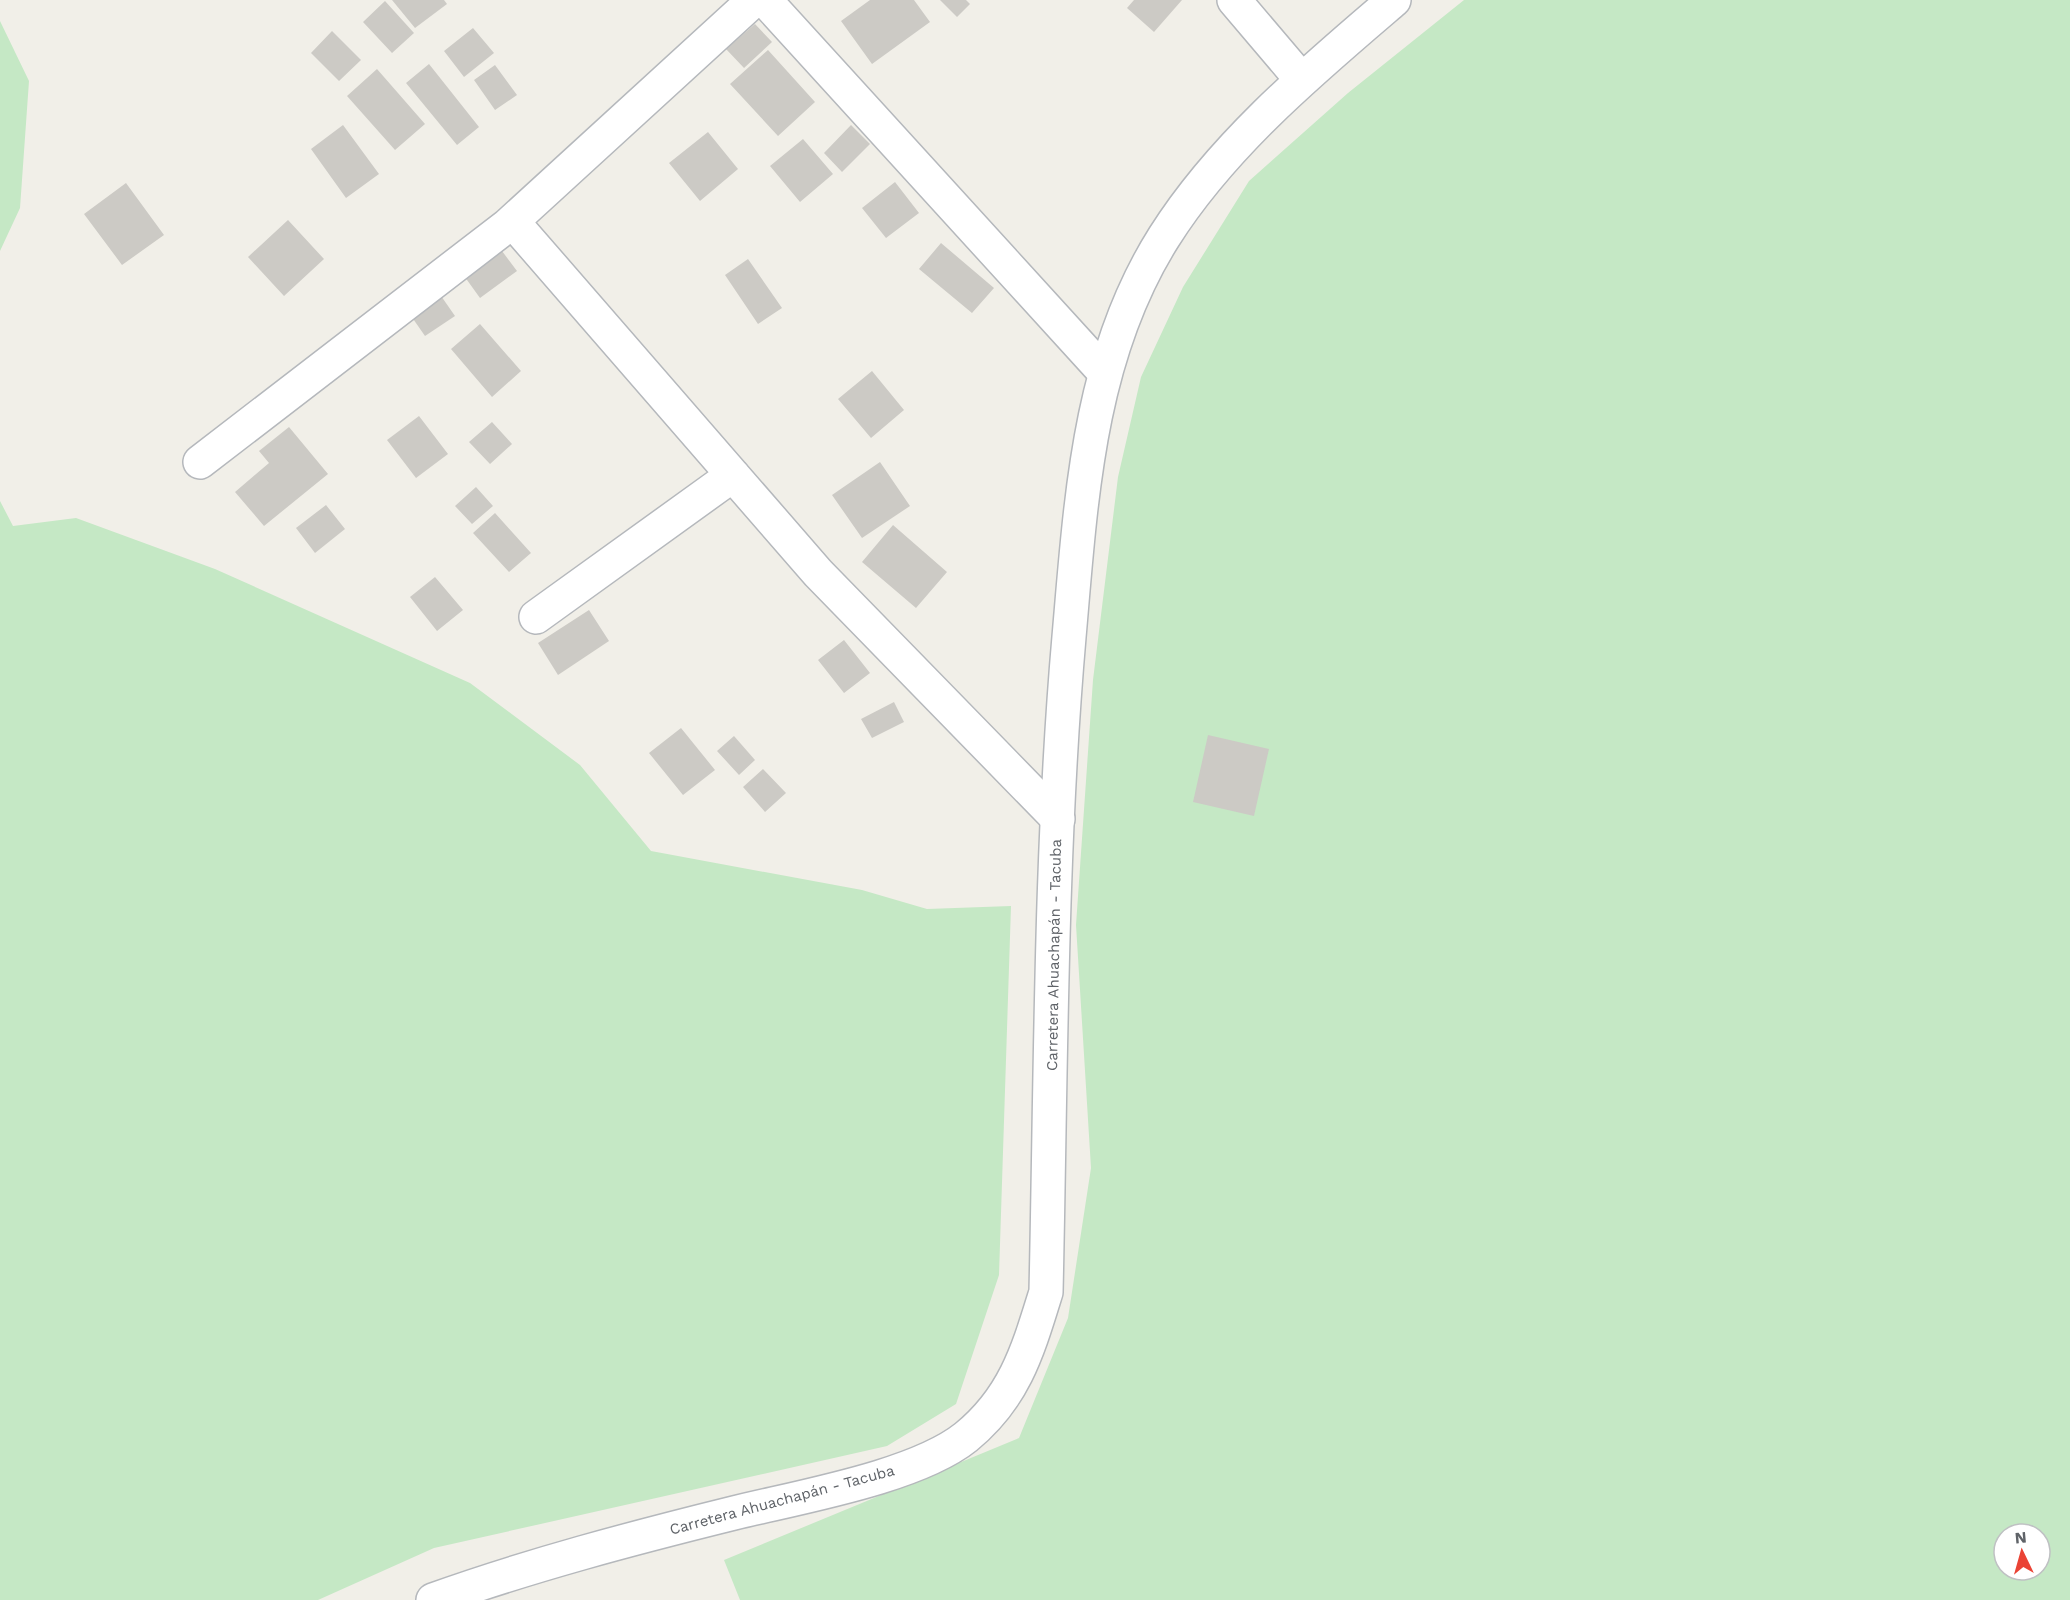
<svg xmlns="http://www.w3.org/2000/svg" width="2070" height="1600" font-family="'Work Sans',sans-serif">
<rect width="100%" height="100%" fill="#f1efe8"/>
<path fill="#c5e8c5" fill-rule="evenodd" d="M1464,0H2070V1600H740L724,1560L1019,1438L1068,1318L1091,1168L1076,925L1093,680L1118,477L1141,377L1183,287L1249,181L1348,93ZM2004,1534H2040V1570H2004Z
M0,21L29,81L20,208L0,251Z
M0,501L13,526L76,518L215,569L470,683L580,765L651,851L862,890L927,909L1011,906L999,1275L956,1404L887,1446L434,1548L318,1600H0Z"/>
<path fill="#cccac5" d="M392,0H444L447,4L415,28Z
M870,0H914L930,22L872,64L841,21Z
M940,0H966L970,4L957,17Z
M1134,0H1182L1154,32L1127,8Z
M385,1L414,33L392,53L363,22Z
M755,24L772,42L744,68L726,49Z
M473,28L494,53L464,77L444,51Z
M332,31L361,60L339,81L311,53Z
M768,50L815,102L778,136L730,84Z
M429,64L479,127L457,145L406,83Z
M495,65L517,95L495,110L474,80Z
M377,69L425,124L395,150L347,96Z
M343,125L379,174L346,198L311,149Z
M851,125L870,144L842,172L824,153Z
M708,132L738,169L700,201L669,163Z
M803,139L833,174L800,202L770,166Z
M895,182L919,213L886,238L862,208Z
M126,183L164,235L122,265L84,214Z
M288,220L324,259L284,296L248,257Z
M941,243L994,288L972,313L919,269Z
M499,247L517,271L480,298L462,273Z
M748,259L782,308L758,324L725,275Z
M439,293L455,316L425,336L409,313Z
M480,324L521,371L492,397L451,349Z
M872,371L904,410L871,438L838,399Z
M419,416L448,454L416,478L387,440Z
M492,422L512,444L490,464L469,442Z
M289,427L328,474L264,526L235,492L269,463L259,451Z
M880,462L910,506L862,538L832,495Z
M476,487L493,506L472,524L455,506Z
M326,505L345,529L315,553L296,528Z
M495,513L531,553L509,572L473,533Z
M893,525L947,572L916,608L862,562Z
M435,577L463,610L437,631L410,597Z
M589,610L609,641L558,675L538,643Z
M844,640L870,673L844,693L818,660Z
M894,702L904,722L872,738L861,719Z
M681,728L715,770L683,795L649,753Z
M1208,735L1269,749L1254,816L1193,802Z
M734,736L755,760L739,775L717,751Z
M763,769L786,793L765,812L743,787Z"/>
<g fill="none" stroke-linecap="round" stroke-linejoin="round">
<g stroke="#b5b8bc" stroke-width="36">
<path id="minor" d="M765,0L1105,373
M1234,0L1301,79
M508,225L754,0
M200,462L508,225L520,230L818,573L1058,819
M536,617L733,475"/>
</g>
<g stroke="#b5b8bc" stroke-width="36">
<path id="tertiary" d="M433,1600C531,1565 633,1538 734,1513C799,1497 916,1477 966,1437C1015,1397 1028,1350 1046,1292C1051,1074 1050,855 1069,637C1081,500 1088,357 1164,237C1222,145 1312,70 1394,0"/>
</g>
<use href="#minor" stroke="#fff" stroke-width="33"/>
<use href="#tertiary" stroke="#fff" stroke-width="33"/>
</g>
<g text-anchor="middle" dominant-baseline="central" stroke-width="4.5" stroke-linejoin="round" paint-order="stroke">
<g font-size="15" fill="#5f6368" stroke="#fff">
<text transform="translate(1054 955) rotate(-89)">Carretera Ahuachapán - Tacuba</text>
<text transform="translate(782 1500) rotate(-15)">Carretera Ahuachapán - Tacuba</text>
</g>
</g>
<g transform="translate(2022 1552) rotate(355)"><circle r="28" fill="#ffffff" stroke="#bfc1c3" stroke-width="1.5"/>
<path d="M0-4.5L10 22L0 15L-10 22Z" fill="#ea4335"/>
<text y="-9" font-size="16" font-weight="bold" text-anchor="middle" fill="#5f6368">N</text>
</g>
</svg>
